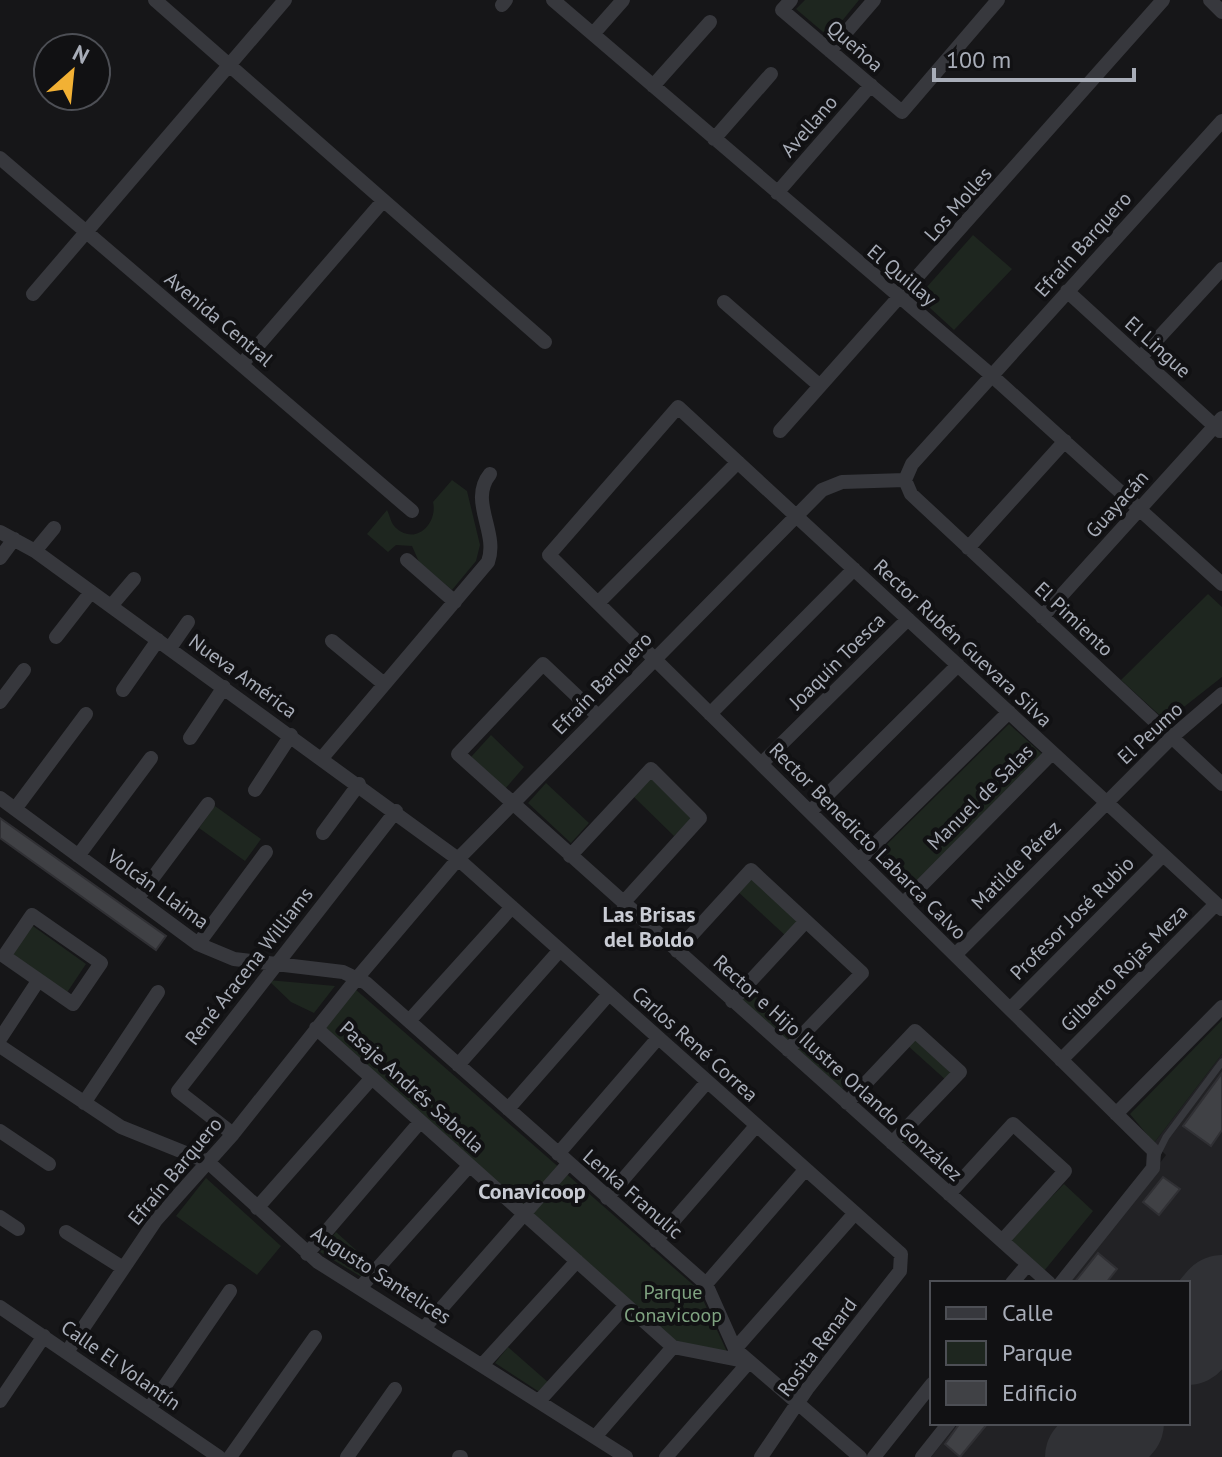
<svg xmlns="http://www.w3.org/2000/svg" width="1222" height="1457" font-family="'PT Sans',sans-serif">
<rect width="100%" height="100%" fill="#161618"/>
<path fill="#222225" d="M1222,1054V1457H931L958,1423H1188V1283H1067L1166,1155L1154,1143Z"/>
<path fill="#1e261f" d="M805,0H859L829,37L796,9Z
M973,235L1012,269L954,330L918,297Z
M452,480L467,491L480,545L476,561L452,590L419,562L412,546L396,545L388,552L367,534L387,510C390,516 391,524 396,528C416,546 438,523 433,502Z
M1208,594L1222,607V677L1166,721L1121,680Z
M1009,724L1042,754L907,891L873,858Z
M491,735L524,767L505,789L471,757Z
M650,777L693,817L674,836L633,796Z
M546,783L589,823L571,843L528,803Z
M215,806L261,839L245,861L199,828Z
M751,873L803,921L787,937L736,890Z
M30,924L86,964L66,994L9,954Z
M268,980L335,986L314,1013L291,1002Z
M752,987L795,1030L785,1043L741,999Z
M355,989L698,1289L729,1356L674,1340L324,1027Z
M1222,1020V1054L1154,1143L1130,1114Z
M916,1034L956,1072L947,1081L907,1045Z
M808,1036L852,1079L840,1091L795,1051Z
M911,1129L960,1177L952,1185L901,1140Z
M206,1178L281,1246L257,1275L176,1216Z
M1064,1184L1093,1211L1044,1271L1010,1239Z
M336,1232L375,1267L365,1279L320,1252Z
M508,1347L549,1383L541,1393L495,1363Z"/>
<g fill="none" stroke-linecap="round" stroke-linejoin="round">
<path stroke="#303135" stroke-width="90" d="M1188,1340L1222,1300
M1090,1457L1119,1423"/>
</g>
<path fill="#404145" stroke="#303034" stroke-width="2" d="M0,818L166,936L156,950L0,838Z
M1222,1073V1130L1211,1146L1183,1126Z
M1163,1177L1180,1189L1159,1215L1143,1202Z
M1098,1253L1117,1269L1106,1283H1074Z
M960,1423H988L960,1457L945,1444Z"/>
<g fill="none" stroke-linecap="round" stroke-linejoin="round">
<path stroke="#37383d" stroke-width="7" d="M1157,1155L1166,1137L1222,1062"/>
<path stroke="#37383d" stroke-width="14" d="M155,0L545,342
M553,0L990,374L1222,584
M791,0L782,10L902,112L998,0
M1210,0L1222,12
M502,5L506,0
M593,34L623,0
M830,51L874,0
M653,86L710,22
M714,139L771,74
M0,158L412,511
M777,193L871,85
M1067,291L1220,431
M33,294L285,0
M724,302L820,386
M1140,358L1222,269
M242,364L383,201
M780,431L1163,0
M905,480L912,464L1222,121
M905,480L911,494L1222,784
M0,532L35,551L458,859L901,1254L900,1271L807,1389L761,1457
M968,548L1065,441
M35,551L54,528
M0,558L14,539
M407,560L455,602
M598,603L738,462
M111,606L134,579
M1042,617L1222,418
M56,637L91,592
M332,641L384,684
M170,648L188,622
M123,690L158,640
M0,702L24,670
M710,714L854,569
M598,716L543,664L458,754L1049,1283
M190,738L224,687
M322,758L488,562C499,532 468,501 490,474
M761,764L908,619
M255,790L291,735
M0,798L198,944L234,959L343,972L366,983L706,1284L735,1349L860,1457
M15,809L86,714
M810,812L958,665
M323,833L359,784
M78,856L151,758
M570,856L651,769L700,818L623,903
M859,860L1009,712
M137,899L208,804
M903,904L1052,753
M32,915L101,963L73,1004L4,956Z
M198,944L266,852
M677,951L751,870L862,973L788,1050
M955,955L1172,737L1222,694
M732,1001L806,921
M1010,1009L1163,855
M409,1021L512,907
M316,1028L673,1347L749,1362
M0,1039L38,981
M0,1046L121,1127L208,1162L318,1262L626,1457
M1061,1060L1216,904
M458,1065L560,950
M84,1103L158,992
M847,1103L915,1031L960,1072L892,1143
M508,1109L609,994
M1116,1114L1222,1007
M0,1131L49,1164
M233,1134L178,1091L396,811
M558,1154L658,1038
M949,1194L1013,1124L1065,1171L1002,1241
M607,1198L707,1082
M257,1208L371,1079
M0,1217L18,1229
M66,1232L123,1268
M656,1241L756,1126
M307,1254L420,1122
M1012,1283L1028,1264
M1061,1283L1153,1168L1154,1151L549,555L678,407L1222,909
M706,1284L805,1170
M360,1288L469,1166
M0,1307L219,1457
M425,1327L568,1164
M735,1349L855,1213
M67,1352L156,1220L233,1134L358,977L458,859L822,490L842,482L905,480
M483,1364L577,1261
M0,1401L44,1336
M539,1401L626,1305
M149,1409L230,1291
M595,1437L673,1347
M230,1457L315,1337
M347,1457L395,1389
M459,1457H461
M666,1457L749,1362
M874,1457L932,1384
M922,1457L949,1423"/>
</g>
<g text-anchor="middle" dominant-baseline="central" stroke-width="8" stroke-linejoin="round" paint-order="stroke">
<g font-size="20" fill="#a8adb8" stroke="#111113">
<text transform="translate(855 46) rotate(41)">Queñoa</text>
<text transform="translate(809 126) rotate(-49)">Avellano</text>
<text transform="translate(958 204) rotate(-49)">Los Molles</text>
<text transform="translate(1083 244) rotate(-48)">Efraín Barquero</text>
<text transform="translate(902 275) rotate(40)">El Quillay</text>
<text transform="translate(219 319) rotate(40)">Avenida Central</text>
<text transform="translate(1158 347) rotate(42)">El Lingue</text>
<text transform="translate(1117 504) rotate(-48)">Guayacán</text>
<text transform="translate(1074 619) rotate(43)">El Pimiento</text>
<text transform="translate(963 643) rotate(43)">Rector Rubén Guevara Silva</text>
<text transform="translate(837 661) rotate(-45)">Joaquín Toesca</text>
<text transform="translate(243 676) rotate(36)">Nueva América</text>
<text transform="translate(602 683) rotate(-46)">Efraín Barquero</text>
<text transform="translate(1150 733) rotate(-43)">El Peumo</text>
<text transform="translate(980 797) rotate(-45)">Manuel de Salas</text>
<text transform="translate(868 841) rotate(45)">Rector Benedicto Labarca Calvo</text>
<text transform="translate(1016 865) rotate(-45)">Matilde Pérez</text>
<text transform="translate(158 889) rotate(36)">Volcán Llaima</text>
<text transform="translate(1072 918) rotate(-45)">Profesor José Rubio</text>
<text transform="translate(249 966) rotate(-52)">René Aracena Williams</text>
<text transform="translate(1124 968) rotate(-45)">Gilberto Rojas Meza</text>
<text transform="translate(695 1044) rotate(42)">Carlos René Correa</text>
<text transform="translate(838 1068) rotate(42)">Rector e Hijo Ilustre Orlando González</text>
<text transform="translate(412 1087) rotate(42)">Pasaje Andrés Sabella</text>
<text transform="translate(175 1171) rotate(-50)">Efraín Barquero</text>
<text transform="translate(633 1194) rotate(41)">Lenka Franulic</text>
<text transform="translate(381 1275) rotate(33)">Augusto Santelices</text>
<text transform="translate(817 1347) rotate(-53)">Rosita Renard</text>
<text transform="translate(121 1365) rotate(35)">Calle El Volantín</text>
</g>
<g font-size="20" fill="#7fa381" stroke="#111113">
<text x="673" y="1292">Parque<tspan x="673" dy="23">Conavicoop</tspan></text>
</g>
<g font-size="22" font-weight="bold" fill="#c9ccd4" stroke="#111113">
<text x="649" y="914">Las Brisas<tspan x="649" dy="25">del Boldo</tspan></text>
<text x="532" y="1191">Conavicoop</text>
</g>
</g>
<rect x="930" y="1281" width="260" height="144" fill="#111113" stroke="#4d4f55" stroke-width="2"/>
<rect x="946" y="1307" width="40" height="12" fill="#37383d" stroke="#4d4f55" stroke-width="2"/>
<text x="1002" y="1321" font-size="24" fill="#a8adb8">Calle</text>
<rect x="946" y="1341" width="40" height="24" fill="#1e261f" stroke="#4d4f55" stroke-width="2"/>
<text x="1002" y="1361" font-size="24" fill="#a8adb8">Parque</text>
<rect x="946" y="1381" width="40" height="24" fill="#404145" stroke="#4d4f55" stroke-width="2"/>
<text x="1002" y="1401" font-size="24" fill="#a8adb8">Edificio</text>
<g transform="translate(72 72) rotate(27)"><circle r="38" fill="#111113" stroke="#4d4f55" stroke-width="2"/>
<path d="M0-6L14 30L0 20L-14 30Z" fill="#f2b134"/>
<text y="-12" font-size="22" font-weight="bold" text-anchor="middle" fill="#a8adb8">N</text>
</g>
<path d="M934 68v12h200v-12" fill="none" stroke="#a8adb8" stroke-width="4"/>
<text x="946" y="68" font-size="24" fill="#a8adb8" stroke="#111113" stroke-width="6" paint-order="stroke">100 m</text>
</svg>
